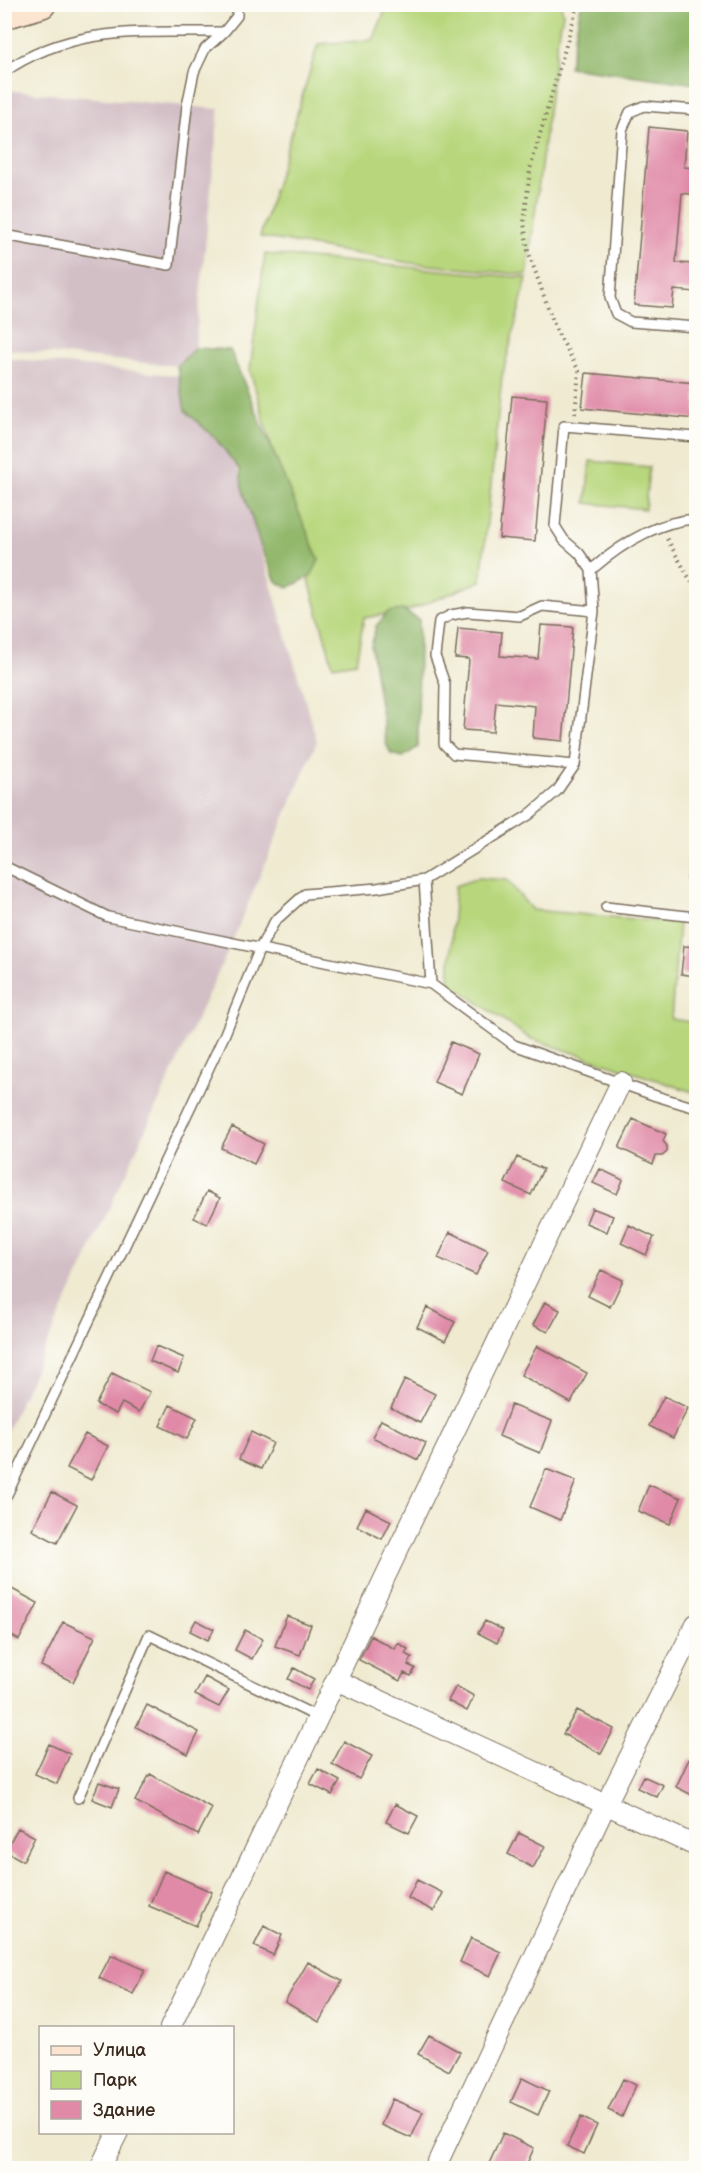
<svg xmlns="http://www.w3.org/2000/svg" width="701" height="2173" font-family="'Balsamiq Sans',sans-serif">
<rect width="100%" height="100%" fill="#fdfcf7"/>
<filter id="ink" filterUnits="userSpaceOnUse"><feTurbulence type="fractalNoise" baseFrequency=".0167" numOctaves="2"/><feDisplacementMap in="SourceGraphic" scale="12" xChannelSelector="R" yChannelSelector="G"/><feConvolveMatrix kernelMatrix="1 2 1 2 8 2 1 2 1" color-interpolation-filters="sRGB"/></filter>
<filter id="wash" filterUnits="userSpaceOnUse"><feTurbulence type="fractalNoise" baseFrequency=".008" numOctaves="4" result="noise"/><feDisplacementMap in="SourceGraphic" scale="24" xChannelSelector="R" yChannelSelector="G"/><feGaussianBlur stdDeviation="1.35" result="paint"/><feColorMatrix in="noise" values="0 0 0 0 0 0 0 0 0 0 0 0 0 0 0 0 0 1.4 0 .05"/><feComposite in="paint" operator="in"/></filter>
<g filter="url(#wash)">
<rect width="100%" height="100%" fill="#efead0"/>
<path fill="#d2bec5" d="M4,90L219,109L195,348L177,366L5,349Z
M5,358L211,379L317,741L228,951L5,1435Z"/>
<path fill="#b8d77d" stroke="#7a804e" stroke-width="1.5" d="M392,5H561L563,14L557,42L527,275L410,263L260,237L318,44L373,40L385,11Z
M265,254L527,278L502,377L481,581L410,610L364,618L356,662L333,666L250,370Z
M590,461L649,467L645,509L586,503Z
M478,878L507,880L532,910L679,923L671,1019L696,1023V1093L529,1038L449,982L455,886Z"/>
<path fill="#92b86c" stroke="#667145" stroke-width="1.5" d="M581,5H696V84L569,67Z
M195,348L230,350L319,560L311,576L288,588L276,581L261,547L242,487L240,470L216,439L185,410L177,366Z
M403,610L419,620L418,747L403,757L391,754L386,743L371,647L376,626L388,612Z"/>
<g id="blocks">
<path fill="#e08aa7" d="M649,127L687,131L684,167L696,168V195L682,193L676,263L696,264V292L674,290L672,308L634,305Z
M586,373L696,383V419L582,408Z
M512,396L547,399L535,541L499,538Z
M541,625L573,627L563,741L533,738L535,706L496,702L493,732L463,730L469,659L455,658L458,628L502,632L500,656L538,659Z
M695,796H696V883L687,882Z
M684,946L696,947V976L681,974Z
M451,1042L479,1054L462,1094L434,1082Z
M633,1119L666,1134L663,1141L667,1146V1152L662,1156H656L653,1164L619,1148Z
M232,1127L264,1144L254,1164L221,1148Z
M517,1157L543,1169L531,1195L505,1183Z
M600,1169L623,1180L617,1194L593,1183Z
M207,1191L220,1198L207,1224L194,1218Z
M592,1208L613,1216L607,1232L586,1223Z
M629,1225L654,1237L646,1255L621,1243Z
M450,1232L488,1250L476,1275L438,1258Z
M601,1270L623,1280L610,1307L588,1296Z
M545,1302L560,1310L548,1332L533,1325Z
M427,1307L455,1322L445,1341L417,1327Z
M156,1346L184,1358L178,1373L150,1361Z
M537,1346L587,1373L571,1403L521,1375Z
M112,1373L150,1392L139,1412L122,1403L116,1414L96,1404Z
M405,1379L435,1394L420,1423L391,1408Z
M664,1396L688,1408L673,1438L649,1426Z
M170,1405L197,1418L187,1439L160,1426Z
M511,1405L552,1421L540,1453L499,1436Z
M381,1420L426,1443L418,1460L372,1437Z
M251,1432L273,1443L261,1469L239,1459Z
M85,1434L108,1446L91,1480L67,1468Z
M546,1469L576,1481L560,1520L530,1507Z
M649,1485L681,1498L670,1524L638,1511Z
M52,1492L77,1505L57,1543L32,1530Z
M366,1508L391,1521L382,1539L357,1526Z
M10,1588L38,1603L19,1640L4,1632V1599Z
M287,1616L311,1625L300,1655L275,1646Z
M196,1620L214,1629L208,1640L190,1631Z
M485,1621L503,1630L497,1643L478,1633Z
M63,1622L95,1637L73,1682L41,1666Z
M245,1630L263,1639L252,1659L235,1650Z
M371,1636L395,1649L398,1643L408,1649L405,1654L412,1657L408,1665L415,1668L411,1676L404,1673L400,1681L359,1660Z
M294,1668L314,1679L308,1690L288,1679Z
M205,1677L229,1690L219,1707L195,1695Z
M456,1686L474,1696L467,1711L448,1701Z
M147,1705L199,1732L188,1754L136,1727Z
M577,1710L614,1729L601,1754L563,1734Z
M344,1741L372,1756L359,1779L332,1764Z
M49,1744L70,1754L57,1784L35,1774Z
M689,1759L696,1762V1797L676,1787Z
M318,1769L340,1781L332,1795L310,1784Z
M150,1774L212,1808L198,1835L135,1801Z
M643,1776L663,1785L657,1797L637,1788Z
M99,1782L119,1789L112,1807L92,1799Z
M395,1804L418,1816L409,1833L386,1822Z
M18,1828L35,1837L23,1861L5,1851Z
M519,1833L545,1846L533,1868L508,1854Z
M164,1871L212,1892L196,1926L149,1906Z
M417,1880L443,1893L434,1911L408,1898Z
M264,1926L282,1935L273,1955L254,1946Z
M471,1938L501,1952L490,1976L460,1962Z
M111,1955L145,1970L133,1994L99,1978Z
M308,1962L342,1981L319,2022L285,2002Z
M429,2035L460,2052L449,2071L418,2054Z
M522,2078L549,2091L538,2115L511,2102Z
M623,2079L636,2085L622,2117L608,2110Z
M392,2099L423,2112L411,2138L381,2125Z
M581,2117L597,2125L584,2154L567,2146Z
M503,2133L534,2148L525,2168H487Z"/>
</g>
</g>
<g filter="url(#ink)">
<use href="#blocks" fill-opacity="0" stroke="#7a6d5c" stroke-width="1.5"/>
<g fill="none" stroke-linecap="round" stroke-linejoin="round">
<g stroke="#7a6d5c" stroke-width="12">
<path id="lane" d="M4,72C73,24 146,33 224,32L237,16V4
M696,110L644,106L630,112L622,130L610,298L616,314L631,322L696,327
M4,235L169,265L187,106L194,72L205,49L224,32
M696,437L564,426L555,526L564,540L579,553L591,570L594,611L575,765L557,791L529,815L424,880L431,984L514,1045L656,1096L696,1108
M591,570C620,545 657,521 696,519
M575,765L454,754L444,744L445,684L435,656L439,621L451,615L468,612L520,616L542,606L594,611
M4,866L108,917L431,984
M606,907L696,917
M4,1501L224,1036L260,948L275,921L305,894L377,888L424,880
M78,1798L149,1635L320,1718"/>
</g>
<g stroke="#7a6d5c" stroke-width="22">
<path id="street" d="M338,1681L696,1846
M170,2028L621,1082
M100,2168L118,2132
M435,2168L606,1804L696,1624"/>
</g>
<g stroke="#7a6d5c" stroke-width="30">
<path id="secondary" d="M4,15L42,4"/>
</g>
<path stroke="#7a6d5c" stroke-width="4" stroke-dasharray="1.5 4.5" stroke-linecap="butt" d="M575,414L579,371L556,330L528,251L524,223L530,169L578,4
M667,539L696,590"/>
<use href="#lane" stroke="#fff" stroke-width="9"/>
<use href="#street" stroke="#fff" stroke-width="20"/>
<use href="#secondary" stroke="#fce5d0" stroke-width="27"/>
</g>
</g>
<rect width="701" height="2173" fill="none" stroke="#fdfcf7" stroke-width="24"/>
<rect x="39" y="2026" width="195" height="108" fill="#fdfcf7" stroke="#afa8a0" stroke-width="1.5"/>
<rect x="51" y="2046" width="30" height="9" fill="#fce5d0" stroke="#afa8a0" stroke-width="1.5"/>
<text x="93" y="2056" font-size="18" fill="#3b2a1e">Улица</text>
<rect x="51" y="2071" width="30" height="18" fill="#b8d77d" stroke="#afa8a0" stroke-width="1.5"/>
<text x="93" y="2086" font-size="18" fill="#3b2a1e">Парк</text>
<rect x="51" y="2101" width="30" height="18" fill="#e08aa7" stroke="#afa8a0" stroke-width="1.5"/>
<text x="93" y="2116" font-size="18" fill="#3b2a1e">Здание</text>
</svg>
